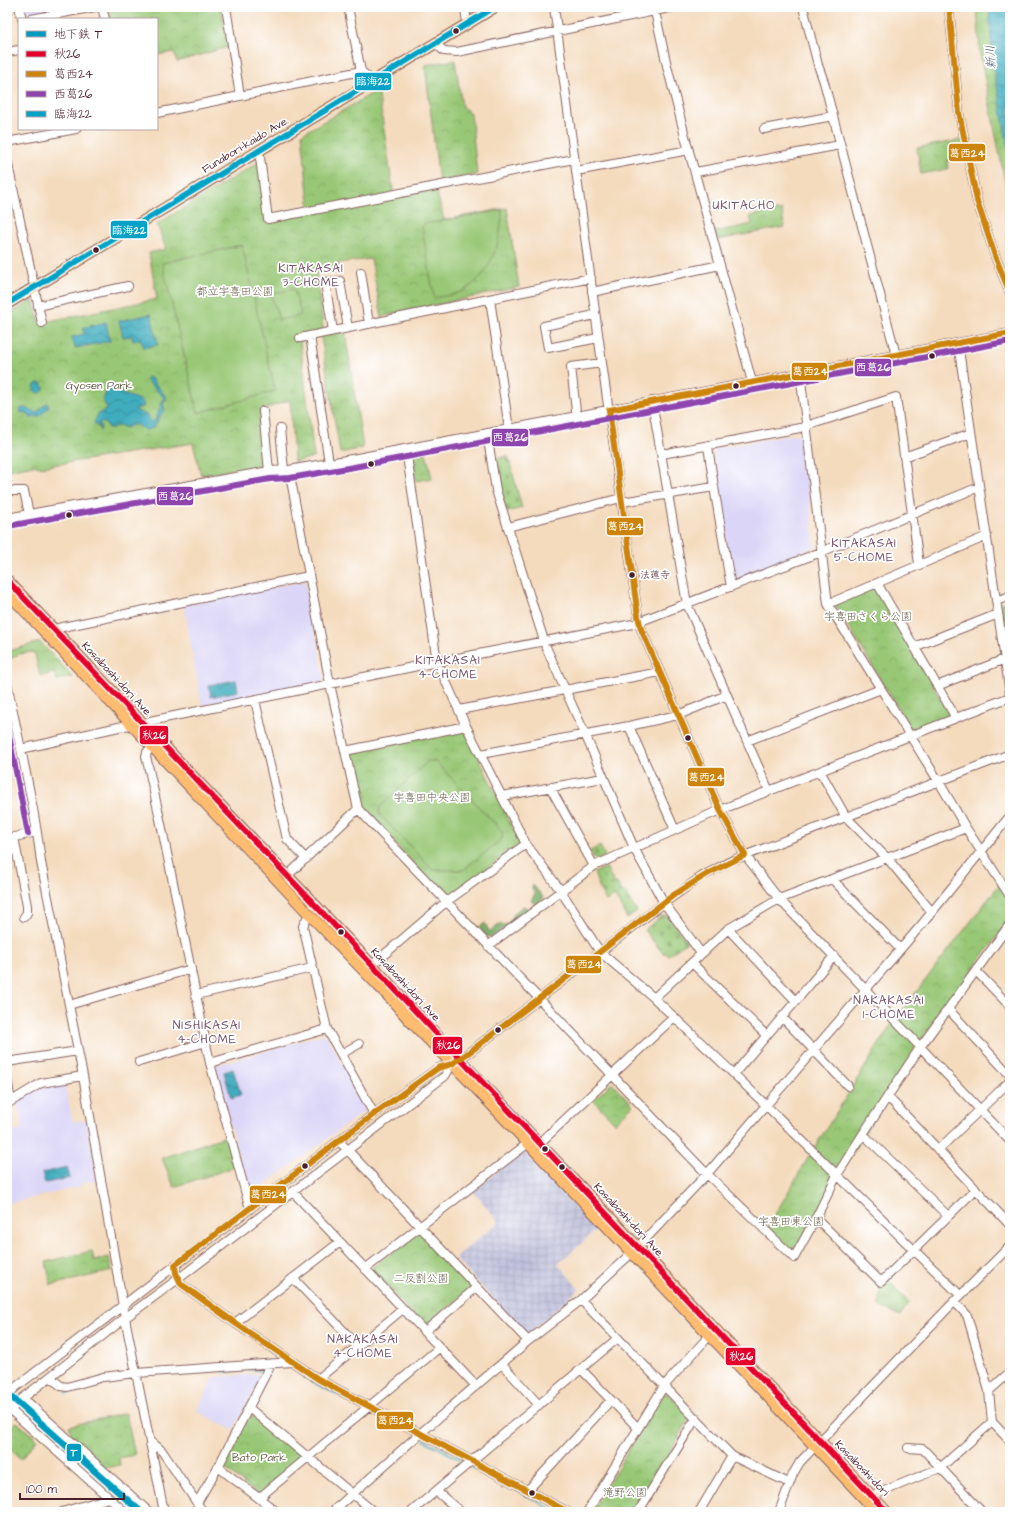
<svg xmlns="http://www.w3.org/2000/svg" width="1017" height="1519" font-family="'Architects Daughter','Klee One',sans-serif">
<defs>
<pattern id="industrial-grid" width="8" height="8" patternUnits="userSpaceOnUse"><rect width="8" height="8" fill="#c1c2dd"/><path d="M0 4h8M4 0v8" fill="none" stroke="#a7a6be"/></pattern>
<pattern id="forest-firs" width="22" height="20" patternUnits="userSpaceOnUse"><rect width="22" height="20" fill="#7aac66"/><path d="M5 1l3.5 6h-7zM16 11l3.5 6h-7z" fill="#668b54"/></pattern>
<pattern id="cemetery-stones" width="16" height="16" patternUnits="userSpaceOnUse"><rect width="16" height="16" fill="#98c775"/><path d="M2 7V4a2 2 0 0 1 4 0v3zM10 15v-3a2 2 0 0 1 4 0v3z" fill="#84aa65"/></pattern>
<pattern id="park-crowns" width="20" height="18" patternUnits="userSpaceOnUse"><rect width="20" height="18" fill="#98c775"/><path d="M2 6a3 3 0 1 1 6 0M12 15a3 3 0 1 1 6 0" fill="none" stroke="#84aa65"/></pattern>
<pattern id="water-waves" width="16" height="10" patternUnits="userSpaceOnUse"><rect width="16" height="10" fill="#41adbf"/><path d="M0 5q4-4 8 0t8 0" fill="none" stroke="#388c9b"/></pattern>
</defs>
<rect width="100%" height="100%" fill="#fff"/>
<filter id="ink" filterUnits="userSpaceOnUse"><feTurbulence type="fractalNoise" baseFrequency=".025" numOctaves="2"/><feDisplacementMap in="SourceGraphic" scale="8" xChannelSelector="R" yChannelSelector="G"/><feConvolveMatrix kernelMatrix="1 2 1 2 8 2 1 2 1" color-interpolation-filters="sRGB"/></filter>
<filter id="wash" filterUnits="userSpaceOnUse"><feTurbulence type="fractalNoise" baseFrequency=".012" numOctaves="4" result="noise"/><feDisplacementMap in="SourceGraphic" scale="16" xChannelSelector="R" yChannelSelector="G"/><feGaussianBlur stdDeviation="0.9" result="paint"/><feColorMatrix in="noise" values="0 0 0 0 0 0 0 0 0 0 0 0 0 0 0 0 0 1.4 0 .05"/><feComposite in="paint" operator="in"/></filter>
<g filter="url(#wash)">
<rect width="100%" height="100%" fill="#f4dbbe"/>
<path fill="#dbd6f7" d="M25,7H70L28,15L26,12Z
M802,433L815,547L735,581L732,578L717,490L719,485L714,458V449Z
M305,581L324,677L321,683L202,706L184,605Z
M324,1034L327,1036L367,1109L252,1194H249L215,1068L217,1065Z
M64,1082L73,1122L86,1120L97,1180L81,1183L82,1186L7,1204V1133L22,1130L17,1102L42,1086Z
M258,1374L261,1378L233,1430L197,1411L214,1377Z"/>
<path fill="url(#industrial-grid)" d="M523,1151L596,1230L558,1264L579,1289L529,1333L524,1332L455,1258L499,1222L473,1191Z"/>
<path fill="url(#forest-firs)" stroke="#626648" d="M1010,600V636L1005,638L1000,603Z
M533,885L543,897V900L535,905L531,901L535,893L532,890V886Z
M524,906L528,909V911L492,937H487L479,928L481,926L485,923L489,931H491L500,924L506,925L511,920C513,914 519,908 524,906Z"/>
<path fill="url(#cemetery-stones)" stroke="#717350" d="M508,456L522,508L507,512L499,486L502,485L496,459Z
M600,846L605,856L597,860L594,859L590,851Z
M606,867L614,883H617L622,893L625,892L637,912L627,919L615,896L606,901L599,887L594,873Z
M662,916H668L687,942L669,955L662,952L644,930Z"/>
<path fill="url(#park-crowns)" stroke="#717350" d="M125,7H221L228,47L177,62L174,52L157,55V19H111L109,11Z
M977,7H1010V207L980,55Z
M455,60L462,106L471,114L477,174L439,182L425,65Z
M378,90L394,197L436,189L444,220L507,208L519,287L384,316L382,318L371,259L338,263L339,270L316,273L324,335L345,332L363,448L340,453L321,336L300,341L314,457L294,462L290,400L261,410L267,464L201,475L193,443L40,467L34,465L7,470V315L33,300L40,323L157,299L149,253L166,249L157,224L259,162L267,221L310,213L302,134Z
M965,139L968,157L947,160L948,169L921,174L917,148Z
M782,210L784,227L718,240L714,232L752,224L750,216Z
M426,453L432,478L416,481L413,456Z
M874,587L878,590L950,715L949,717L915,731L910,728L835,604Z
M40,642L73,677L57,680L54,673L40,676L35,654L32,652L19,654L10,659L9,651Z
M465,729L520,844L447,899L361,807L348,753Z
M999,885L1010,902V919L915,1048L796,1248H789L767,1228L811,1153L893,1022Z
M612,1083L633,1105L615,1123L593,1100Z
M226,1136L235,1167L174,1187L162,1158Z
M416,1232L420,1233L470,1286V1289L426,1326H423L372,1271V1268Z
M92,1251L94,1261L109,1257L112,1271L51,1285L46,1262Z
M887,1279L909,1303L900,1316L879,1306L880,1286Z
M663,1393H667L689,1415V1420L634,1512H591Z
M126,1413L135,1455L119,1458L120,1465L105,1468L72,1439L69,1426Z
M249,1413L302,1455L301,1459L258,1495L223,1467Z
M17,1422L37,1439L21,1459L7,1447V1431L14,1423Z"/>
<path fill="#98c775" stroke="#717350" d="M502,210C501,243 491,279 458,293C451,296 442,296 434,298L422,227L424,224Z
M242,245L275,391L198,413L162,263Z
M294,289L301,315L279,320L271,294Z
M428,761H435L502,831V839L463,870H433L379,814L380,807Z"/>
<path fill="url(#water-waves)" stroke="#466675" d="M989,7H1009L1010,158L993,65Z
M151,314L158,345L143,348L141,339L133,341L132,336L123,337L119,321Z
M106,322L110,341L75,348L72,337L84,334L83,328Z
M147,377L151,378L166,397V399L163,404L165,410C163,413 160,415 159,418C155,427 155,428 145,430L135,424L126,428L121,426H116L112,428H108L107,425L102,422L99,423L101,427L100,431L99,427L94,423L98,414L106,410L107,408L103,400L106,392L110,389L142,401L144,406L141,408H137L135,410L149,416V419L152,422L155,421C156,413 161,411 161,403L163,401L164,398L146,380Z
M34 388a5 5 0 1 1 10 0a5 5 0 1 1-10 0Z
M47,403L49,407L40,416L31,418L27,413L20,412V409C27,406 30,411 37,413L43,406Z
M236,680L238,691L211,697L209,685Z
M233,1069L241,1095L231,1098L224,1072Z
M67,1167L70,1178L45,1183L42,1173Z"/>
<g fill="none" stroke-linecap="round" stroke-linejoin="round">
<path stroke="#41adbf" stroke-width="2" d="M223,1372L250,1369L262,1371
M298,1373L316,1384L360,1406
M66,1393L93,1386
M371,1412L386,1419
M424,1440L461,1460
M472,1467L501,1482H503L556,1512"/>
</g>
</g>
<g filter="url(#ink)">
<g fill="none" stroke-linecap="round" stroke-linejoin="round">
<g stroke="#86615e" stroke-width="10">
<path id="minor" d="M19,7L22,19
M102,7L105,19
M226,7L240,96
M348,7L361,71L373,82
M465,7L467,24
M554,7L602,363L638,616L641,629L720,810L745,855L779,899L1010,1141
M654,7L667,66L687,144L752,382
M803,7L818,65L824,82L896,355
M949,7L959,112L977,201L995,256L1010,293
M31,19L95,7
M436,44L444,51L457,52L674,7
M7,52L19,50
M157,113L361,71
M764,129L833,116
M7,142L76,129
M259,150L268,219L574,159
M7,160L42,323
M576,171L689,150
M696,172L840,145
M361,272L369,324
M592,292L720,265
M490,299L509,429
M38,306L128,286
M595,315L544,326L548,348L598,338
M333,331L325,282L340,281L348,328
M310,336L329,463
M300,338L591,278
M958,343L1010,694
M800,373L828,604L939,782L966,828L1010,896
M652,401L687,604L769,791
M263,411L269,471
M576,411L571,367L602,363
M280,429L284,470
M487,433L496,490L546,647L585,734L634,848L664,903L701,953
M708,446L714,487L731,587
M406,449L437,662L466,726L526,844L561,891L600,952L654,998L734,1074L960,1295
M662,454L800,428L896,397L919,564
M904,457L971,433
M289,470L330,684L358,809L703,1170L794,1258L816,1218L837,1175L863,1134L921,1046L1010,924
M10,491H24L29,514
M622,502L714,487
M7,518L269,471L289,470L352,459L1010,333
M508,527L621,498
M877,583L956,718
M996,601L1010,596
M828,604L987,536
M53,629L309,576
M914,647L998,614
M7,683C19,743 34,802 41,862L83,1076L125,1318L164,1512
M937,686L1005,659
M255,700L287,839L306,859
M459,710L660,672
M629,726L675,830
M747,741L881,689
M156,743L147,752L146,756L160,819L210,1063L250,1209
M21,749L123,726L143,724L150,721L437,662L633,624L821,552L979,487
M345,751L466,726
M481,754L629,726L678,715L727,695
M820,771L846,817L887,858L932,912
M550,787L594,866
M502,796L603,778
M14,837L27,906V913L24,917
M7,839L36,832
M287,876L358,809
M832,879L900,949
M309,914L303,926L327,1029L374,1114
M728,929L796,1001
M488,946L594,866L720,810L1010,697
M692,963L766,1035
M372,965L446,902L526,844
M976,971L1010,1006
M196,995L312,968
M654,998L728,929L779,899L966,828
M69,1005L191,969
M948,1009L1010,1075
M782,1017L848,1086
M341,1054L359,1044
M7,1062L78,1051
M139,1062L206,1042
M210,1063L327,1029
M734,1074L834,956
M7,1078L11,1101
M888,1097L1010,1225
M7,1104L41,1083L83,1076
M863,1134L948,1216
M339,1141L528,1341
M540,1143L674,1017
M938,1150L1010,1081
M293,1192L476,1386
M816,1218L881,1282L976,1189
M175,1265L176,1273L181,1284L235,1323L318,1379L568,1512
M365,1269L527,1144
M293,1278L358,1346
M581,1300L732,1456L789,1483
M954,1301L967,1315L989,1391L992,1422L1010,1441
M235,1323L340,1242
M424,1332L477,1287
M502,1364L539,1405
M581,1369L638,1428
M50,1377L61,1386L67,1387L103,1377L136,1373L292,1362
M318,1379L403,1309
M989,1391L1010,1372
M7,1396L16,1387L374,1114L438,1068L452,1064L471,1051L664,903L701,877L731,861L1010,754
M23,1398L149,1512
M7,1407L125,1512
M249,1408L374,1512
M7,1413L23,1398L125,1318L178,1279L445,1076L452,1064
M150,1444H154L162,1451L203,1512
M908,1448L923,1449L982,1512
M218,1467L277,1512
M436,1491L461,1512
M527,1491L611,1400
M872,1496L940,1468L992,1422
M259,1498L439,1348
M197,1503L218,1467L271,1364
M62,1512L109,1498
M332,1512L415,1438L528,1341L581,1300L638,1247L707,1174L923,923L1010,816
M411,1512L618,1338
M587,1512L664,1386L709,1336
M638,1512L696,1418
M699,1512L732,1456
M779,1512L793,1474L800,1462L951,1305L1010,1246"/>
</g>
<g stroke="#86615e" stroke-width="12">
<path id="major" d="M7,304L495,7
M7,580L372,965L448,1047L638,1247L887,1512
M7,592L309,914L391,999L410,1021L466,1078L877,1512"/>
</g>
<use href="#minor" stroke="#fff" stroke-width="8"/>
<use href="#major" stroke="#fdbc70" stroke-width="10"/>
<g stroke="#fff" stroke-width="9">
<path id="bus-1" d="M7,580L372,965L887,1512"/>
</g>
<g stroke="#fff" stroke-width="9">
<path id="bus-2" d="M949,7L959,112L977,201L995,256L1010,293
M609,410L638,616L641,629L720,810L745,855
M609,410L1010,333
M568,1512L318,1379L235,1323L181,1284L176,1273L175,1265L374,1114L438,1068L452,1064L471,1051L675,894L709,873L745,855"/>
</g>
<g stroke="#fff" stroke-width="9">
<path id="bus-3" d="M8,526L270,479L290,478L354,467L1010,341
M7,725L28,834"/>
</g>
<g stroke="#fff" stroke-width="9">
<path id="bus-4" d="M7,304L495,7"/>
</g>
<use href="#bus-1" stroke="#e4002b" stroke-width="6"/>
<use href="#bus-2" stroke="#cc840b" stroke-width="6"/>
<use href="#bus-3" stroke="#8e44ad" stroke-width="6"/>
<use href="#bus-4" stroke="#04a2c6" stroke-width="6"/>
<g stroke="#fff" stroke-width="10">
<path id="metro-1" d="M7,1393L141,1512"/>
</g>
<use href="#metro-1" stroke="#009bbf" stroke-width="7"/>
</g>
</g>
<g fill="#4a1f2b" stroke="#fff" stroke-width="1.5">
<circle cx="456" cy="31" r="3.5"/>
<circle cx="96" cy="250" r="3.5"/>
<circle cx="932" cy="356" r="3.5"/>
<circle cx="736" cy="386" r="3.5"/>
<circle cx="371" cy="464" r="3.5"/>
<circle cx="69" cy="515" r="3.5"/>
<circle cx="632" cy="575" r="3.5"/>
<circle cx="688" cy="738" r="3.5"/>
<circle cx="341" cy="932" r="3.5"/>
<circle cx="498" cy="1030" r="3.5"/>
<circle cx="545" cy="1149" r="3.5"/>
<circle cx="305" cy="1166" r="3.5"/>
<circle cx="562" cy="1167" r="3.5"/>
<circle cx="532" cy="1493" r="3.5"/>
</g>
<g text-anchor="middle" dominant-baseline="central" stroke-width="3.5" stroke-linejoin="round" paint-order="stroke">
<g font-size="10" fill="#4a1f2b" stroke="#fff" text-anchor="start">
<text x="640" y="575">法蓮寺</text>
</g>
<g font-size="11" fill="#4a1f2b" stroke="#fff">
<text transform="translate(245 145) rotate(-31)">Funabori-kaido Ave.</text>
<text transform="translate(117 679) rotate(47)">Kasaibashi-dori Ave.</text>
<text transform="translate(406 985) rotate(47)">Kasaibashi-dori Ave.</text>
<text transform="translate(629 1220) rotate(47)">Kasaibashi-dori Ave.</text>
<text transform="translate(862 1468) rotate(46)">Kasaibashi-dori</text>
</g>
<g font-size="11" fill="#655a45" stroke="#fff">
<text x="235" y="291">都立宇喜田公園</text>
<text x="99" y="385">Gyosen Park</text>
<text x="868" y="616">宇喜田さくら公園</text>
<text x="432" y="797">宇喜田中央公園</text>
<text x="791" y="1221">宇喜田東公園</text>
<text x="421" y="1278">二反割公園</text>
<text x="259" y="1457">Bato Park</text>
<text x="625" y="1492">滝野公園</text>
</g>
<g font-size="12" font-style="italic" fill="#465f6e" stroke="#fff">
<text transform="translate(991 57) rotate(-94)">新川</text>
</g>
<g font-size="12" letter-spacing="1" fill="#78536c" stroke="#fff">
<text x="744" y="205">UKITACHO</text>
<text x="311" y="268">KITAKASAI<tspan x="311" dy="14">3-CHOME</tspan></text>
<text x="864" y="543">KITAKASAI<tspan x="864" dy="14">5-CHOME</tspan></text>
<text x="448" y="660">KITAKASAI<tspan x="448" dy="14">4-CHOME</tspan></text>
<text x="889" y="1000">NAKAKASAI<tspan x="889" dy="14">1-CHOME</tspan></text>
<text x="207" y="1025">NISHIKASAI<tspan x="207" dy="14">4-CHOME</tspan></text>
<text x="363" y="1339">NAKAKASAI<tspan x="363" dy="14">4-CHOME</tspan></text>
</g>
</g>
<g stroke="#fff" stroke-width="1.5">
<rect x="354" y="72" width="38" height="19" rx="4" fill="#04a2c6"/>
<rect x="948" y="143" width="38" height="19" rx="4" fill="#cc840b"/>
<rect x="110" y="220" width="38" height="19" rx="4" fill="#04a2c6"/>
<rect x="854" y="358" width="38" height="19" rx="4" fill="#8e44ad"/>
<rect x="791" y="362" width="37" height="19" rx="4" fill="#cc840b"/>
<rect x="491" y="428" width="38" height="19" rx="4" fill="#8e44ad"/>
<rect x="156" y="486" width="38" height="20" rx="4" fill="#8e44ad"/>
<rect x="606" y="517" width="38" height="19" rx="4" fill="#cc840b"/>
<rect x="139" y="725" width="30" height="20" rx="4" fill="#e4002b"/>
<rect x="687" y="767" width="38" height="20" rx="4" fill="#cc840b"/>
<rect x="565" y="955" width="37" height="19" rx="4" fill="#cc840b"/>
<rect x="432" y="1036" width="31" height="19" rx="4" fill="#e4002b"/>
<rect x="249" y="1185" width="38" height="19" rx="4" fill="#cc840b"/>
<rect x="725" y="1347" width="31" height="19" rx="4" fill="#e4002b"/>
<rect x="376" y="1411" width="38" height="19" rx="4" fill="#cc840b"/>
<rect x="66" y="1443" width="16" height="19" rx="4" fill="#009bbf"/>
</g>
<g font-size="11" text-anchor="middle" font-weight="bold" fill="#fff">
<text x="373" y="85">臨海22</text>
<text x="967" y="157">葛西24</text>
<text x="129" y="234">臨海22</text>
<text x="873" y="371">西葛26</text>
<text x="810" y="375">葛西24</text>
<text x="510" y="441">西葛26</text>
<text x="175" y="500">西葛26</text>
<text x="625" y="530">葛西24</text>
<text x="154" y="739">秋26</text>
<text x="706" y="781">葛西24</text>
<text x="584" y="968">葛西24</text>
<text x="448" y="1049">秋26</text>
<text x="268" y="1198">葛西24</text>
<text x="741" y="1360">秋26</text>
<text x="395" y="1424">葛西24</text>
<text x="74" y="1456">T</text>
</g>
<rect width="1017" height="1519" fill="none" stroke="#fff" stroke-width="24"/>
<rect x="18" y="18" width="140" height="112" fill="#ffffff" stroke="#b7a5aa"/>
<rect x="26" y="31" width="20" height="6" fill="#009bbf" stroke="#b7a5aa"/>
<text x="54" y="38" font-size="12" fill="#4a1f2b">地下鉄 T</text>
<rect x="26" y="51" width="20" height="6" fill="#e4002b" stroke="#b7a5aa"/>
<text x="54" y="58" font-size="12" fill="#4a1f2b">秋26</text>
<rect x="26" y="71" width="20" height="6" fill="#cc840b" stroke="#b7a5aa"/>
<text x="54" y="78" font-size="12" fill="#4a1f2b">葛西24</text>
<rect x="26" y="91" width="20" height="6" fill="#8e44ad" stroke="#b7a5aa"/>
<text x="54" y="98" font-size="12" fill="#4a1f2b">西葛26</text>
<rect x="26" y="111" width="20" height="6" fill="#04a2c6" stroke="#b7a5aa"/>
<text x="54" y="118" font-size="12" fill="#4a1f2b">臨海22</text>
<path d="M20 1493v6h104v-6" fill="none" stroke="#4a1f2b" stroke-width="2"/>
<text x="26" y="1493" font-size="12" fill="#4a1f2b" stroke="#ffffff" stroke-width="3" paint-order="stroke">100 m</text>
</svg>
